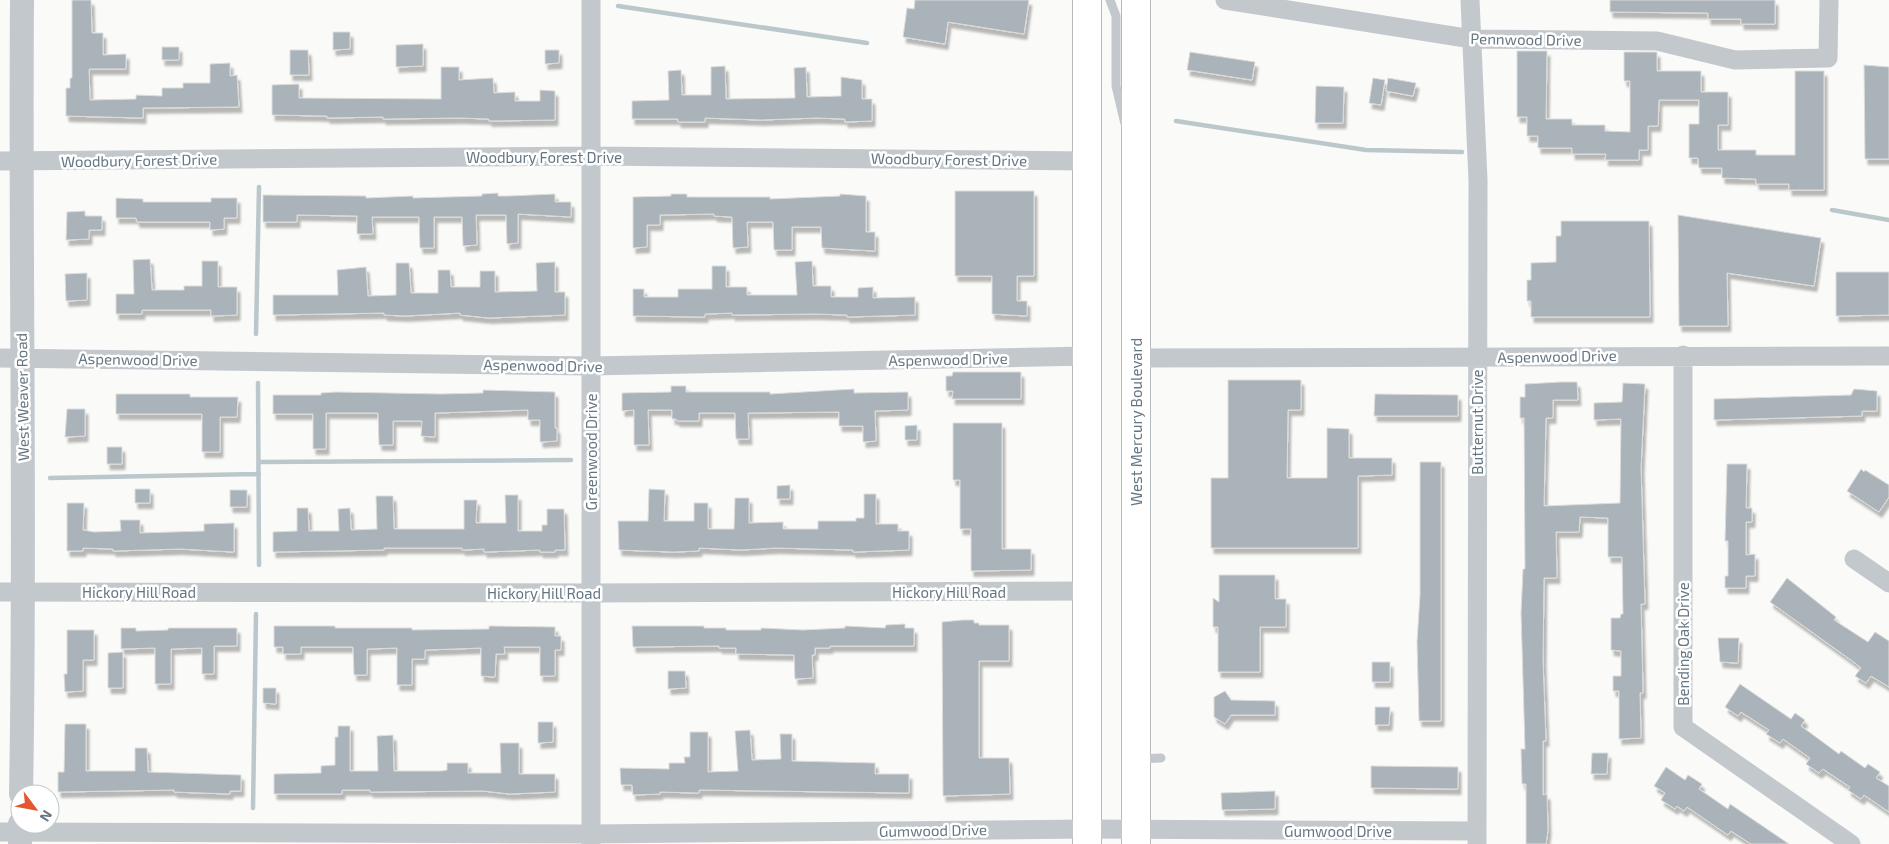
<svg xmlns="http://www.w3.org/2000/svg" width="1889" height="844" font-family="'Exo 2',sans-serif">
<defs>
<filter id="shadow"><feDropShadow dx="3" dy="5.5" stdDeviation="1" flood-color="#0004"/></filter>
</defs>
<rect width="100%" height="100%" fill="#fafaf8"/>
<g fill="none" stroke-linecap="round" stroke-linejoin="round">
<path stroke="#bbc7cb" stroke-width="4.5" d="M618,6L867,43
M1176,121L1366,150L1462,152
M1832,210L1889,220
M256,334L259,187
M258,383L259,565
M259,462L571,460
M50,478L259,474
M253,808L256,614"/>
</g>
<path fill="#aab3b9" stroke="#dcdcda" filter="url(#shadow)" d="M72,0H91L92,33H103V55L126,54V69H89L90,100L136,99V95L162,96V88H183V83H210V64L230,63V76L237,75L239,107L143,108V118L66,116V88H70V78H72Z
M915,0H1029L1024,34L948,22L945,44L903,37L907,8L914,9Z
M1610,0H1775V24H1741V19H1708V13L1610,12Z
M333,32H350V49L333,50Z
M423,44V66L396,67V45Z
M162,47H179V60H162Z
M290,50H308L309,75H290Z
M545,50H559V63L545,64Z
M1517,51H1547L1546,119H1572V125H1605V131L1630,132V81H1624V52H1657V71H1701V92H1728V125H1718V150H1756V155H1795V71H1824V190H1789V184H1756V179L1722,178V168H1699L1698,158H1689V124H1699V100H1659L1658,126H1648V150H1639V160H1605L1606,154H1572V148H1538V136H1527V117H1517Z
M1190,52L1255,62L1252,80L1187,70Z
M1864,65L1889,67V159H1865Z
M725,66L726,99L795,98L794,68L806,67L807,97L841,96V77L862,80V99H872V121L845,122V119L816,118L761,120L705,118V122H678V119H632V101L669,100L668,71L681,70L682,95H711V67Z
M441,67H459V80L493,78L494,93L515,92V101H540V90L555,91V120L489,121V119L460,118L383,119V117L327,118V116L272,115V85L299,84V98L441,99Z
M1373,78L1385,80L1381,105L1369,103Z
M1388,78L1416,83L1413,96L1386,91Z
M1316,86L1344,87L1343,123H1315Z
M955,191H1034V276H1017V301H1027V316L992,314V276H955Z
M498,193V196H509L555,194V202H571V217L518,214V243L507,244L506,215H476L477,245L463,246L462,217H434V248H420L419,217H372L373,234H357V216L300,215H297V222H263V195L366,196V198L413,196V198L482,196V194Z
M671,194H687V197H770V199L840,196V194L866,196V232H875V251L822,248L821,227H792V250H774L773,222H747L748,247L733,248L732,217L714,216V214L660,215V225H647V247L633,248V197L671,196Z
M116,198L143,199V202H211V198H237V218H224V229L210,230V222H137L136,218H116Z
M85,211V216H102V230H89V239L66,240L67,212Z
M1678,215L1821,238L1814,286L1727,273L1728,326H1679Z
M1561,221H1649L1650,317H1531V301H1527V280H1531V263L1556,262V236H1561Z
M150,259L152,290H184V286H202V261H218V287H237V315L211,316V310H142V314H116V294H134L133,260Z
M812,261L813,286H831V297H858V288L873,287V298L915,297V315L847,317V315L816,314L732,315V313L705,314V317L633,316V289H644V297H678V289H712V266H726V287H747V295H797L795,262Z
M555,262V292H565V315L489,318L460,315V313L405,316L384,315V313L273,315V295H338L337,270L366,267L368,296L396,295V263H409L411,293H438V270H450L451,287H480V271H495V292L537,291L536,263Z
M1836,272H1889V315L1836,316Z
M87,273V300L66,301L65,274Z
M953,372H1021V399H952L953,391H946V376H952Z
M1228,380H1301V410H1288L1287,478H1327V428L1349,429V458H1392V475L1358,476V548H1211V478H1228Z
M1561,382H1577L1578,400H1553V418H1546L1544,506L1620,503L1621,419L1594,420V403L1622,402L1623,383L1645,384L1641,468L1645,604H1641L1643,693H1640L1641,738L1619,739V691H1613V676H1621V651L1611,650V618H1620L1621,614H1623L1622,557H1608V518L1580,517L1579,532H1556L1557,578H1544L1543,661L1546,741H1543V795L1547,794L1548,830L1546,844H1526V784H1522L1521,749H1525L1521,613L1523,569H1525L1524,418H1520V397H1525V384Z
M671,386H686V392H770V394L854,389V393L908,392V410L875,411L876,441L863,442V426H839V412L748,413L749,439H736L735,413H699V421H677L676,419H672V410H648L649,445H634V410L622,411V393L671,392Z
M1854,389L1877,391V411H1862V416L1714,420V399L1851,395Z
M483,390L555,392V428H557V441L540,442V420H528V410L435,413V437L421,436L422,421H393V445H379L378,413H326V449H313V414H273V395H321V393L336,392L441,394L483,393Z
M116,394H190V397H238L237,417H220V452H202V414H116Z
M1375,394L1458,395V416H1374Z
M67,409H85V436L65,437Z
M953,423H1002V549H1031V570L971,571V529H960V480H953Z
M917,425V440H905V426Z
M107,447H122V464H107Z
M1420,462H1441V721H1419L1417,642L1420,595Z
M1727,464H1747L1746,508H1752V522H1746V555L1755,554V576H1746V588H1725V576H1728V541H1725Z
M1861,469L1864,472L1865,470L1889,485V497L1879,512L1847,491Z
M790,485V499H777V486Z
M135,489H150V503H135Z
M649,489L665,490L664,521H694V503H708V529H734L735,498H749V523L783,522V529H818V521H856V518H864V494H876V524H898V531H909V550L853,552V550L776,548L741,550L699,548V551L673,552L619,550L618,521H648Z
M230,490H247V507H230Z
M505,495H518V531H542V525H547V509H564L565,550H555V552H540V550L484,552V549L462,550V548H384V550L273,552V532L297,531V508H308L309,531H339L338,509L350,508L351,530L377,529L376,496H393L394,529H464V500H477L476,523H506Z
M67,503H84L83,530L94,532L121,531L120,520H140V533L204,531V524L234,523V552L180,549L113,551V549L83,548V551H67Z
M1219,575H1275V599H1286V627H1260V672H1218V627H1213V598L1219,602Z
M1787,578L1836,617L1834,620L1868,642L1875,632L1889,641V687L1871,676L1866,683L1855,676L1861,668L1855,663L1770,602Z
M962,620H974V623H979V625H1009V661H979V758H1009L1010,794L943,796L942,622Z
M905,624V628H914V646H830V648H815V655H812L813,678L795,679L794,655L736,654V648H719V646L633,647L632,626H704V628H726V630H761V628L803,630L845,628V626L885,628L886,625Z
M274,626H335V628H412V630L489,629V626L555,627V636H561V650H555V676H540V647H504L505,654H496L495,677L481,676V648L425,650V659H412V685H397V648L367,649V675H354L353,647H301V654H283V647H274Z
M121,628H136V631L168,630V628H237V646H214V674H202V648L171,649V684H155V648L121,649Z
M67,630H94V660H83V691L65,692L64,674H67Z
M1718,638H1739L1738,663L1720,662Z
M123,652V688H108V653Z
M1372,662H1390V682H1372Z
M668,671H685L686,688L668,689Z
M1740,684L1791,719L1795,713L1805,720L1801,726L1839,754L1841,751L1865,768L1868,764L1880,772L1876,778L1889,786V812L1864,795L1861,799L1848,790L1850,787L1823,769L1819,773L1806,764L1810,758L1783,739L1780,743L1766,734L1769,730L1741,712L1738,716L1725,707Z
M263,688H276V704L263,703Z
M1225,691L1231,700L1275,701V715H1231L1225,724L1214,717V697Z
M1375,707H1390L1389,725H1375Z
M538,722H553V742L538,743Z
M65,724H86V771H135V748H147L148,772L241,775V791H230V794L174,792V790L58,792V772H64Z
M338,726H350V771H378L377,736L393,735L394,771H441L447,770V763H468V773H501L500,743H519V774H555V792L510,794L483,791L370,792V790H342V794H274V774L321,773V766L335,765V737H338Z
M750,730L752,760L781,759L780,734H792V761L875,763V774H909V793L699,790V793L660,792V794L633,795L632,785H621L620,768L669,769V763H685L684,757H690V732H708V772L738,771L735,731Z
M1592,753H1608L1607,774H1591Z
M1371,766L1458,767V789L1371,788Z
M1666,767L1685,780L1688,775L1702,784L1699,789L1728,809L1730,804L1789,844H1751L1731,831L1728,835L1687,807L1684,811L1677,806L1675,809L1661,800L1665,793L1654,786Z
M1275,791V809L1222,810L1221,793Z"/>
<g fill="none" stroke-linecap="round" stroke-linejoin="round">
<g stroke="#b4b9bd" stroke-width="30">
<path id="trunk" d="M1136,0V844
M1087,844V0"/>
</g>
<path stroke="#c3c8cc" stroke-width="9" d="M1110,0L1116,16V86L1125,124
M1139,759L1161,758"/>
<path stroke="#c3c8cc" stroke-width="19" d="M591,0V844
M1225,0L1472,39L1657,41L1735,60L1828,58L1829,0
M1470,0L1478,180L1477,843
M0,161L591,156L1087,161
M1683,355V727L1851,844
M0,358L591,366L1087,356
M1135,358L1889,356
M1854,559L1889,583
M0,592L591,593L1087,591
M0,832L591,834L1087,829L1477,831"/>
<path stroke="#c3c8cc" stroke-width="24" d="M21,794C26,529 20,265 22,0
M20,844V824"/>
<use href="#trunk" stroke="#fff" stroke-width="28"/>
</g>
<g text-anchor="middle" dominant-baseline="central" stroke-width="5" stroke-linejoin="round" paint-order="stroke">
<g font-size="15" fill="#657683" stroke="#fff">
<text transform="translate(1526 39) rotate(1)">Pennwood Drive</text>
<text x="544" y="157">Woodbury Forest Drive</text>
<text transform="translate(949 159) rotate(1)">Woodbury Forest Drive</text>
<text transform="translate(139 160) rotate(-1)">Woodbury Forest Drive</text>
<text transform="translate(1557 356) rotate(-1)">Aspenwood Drive</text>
<text transform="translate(138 359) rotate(1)">Aspenwood Drive</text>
<text transform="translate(948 359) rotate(-1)">Aspenwood Drive</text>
<text transform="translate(543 365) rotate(1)">Aspenwood Drive</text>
<text transform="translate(22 397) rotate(-91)">West Weaver Road</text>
<text transform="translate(1136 422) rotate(-90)">West Mercury Boulevard</text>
<text transform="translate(1477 422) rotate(-90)">Butternut Drive</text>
<text transform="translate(591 452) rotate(-90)">Greenwood Drive</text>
<text x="139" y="592">Hickory Hill Road</text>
<text x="949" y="592">Hickory Hill Road</text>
<text x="544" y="593">Hickory Hill Road</text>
<text transform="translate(1683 644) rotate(-90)">Bending Oak Drive</text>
<text transform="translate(933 830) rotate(-1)">Gumwood Drive</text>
<text x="1338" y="831">Gumwood Drive</text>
</g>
</g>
<g transform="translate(35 809) rotate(122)"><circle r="24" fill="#ffffff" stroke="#c1c8cd"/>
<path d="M0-4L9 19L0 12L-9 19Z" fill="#e4572e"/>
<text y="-8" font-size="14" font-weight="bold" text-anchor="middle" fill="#657683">N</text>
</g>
</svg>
